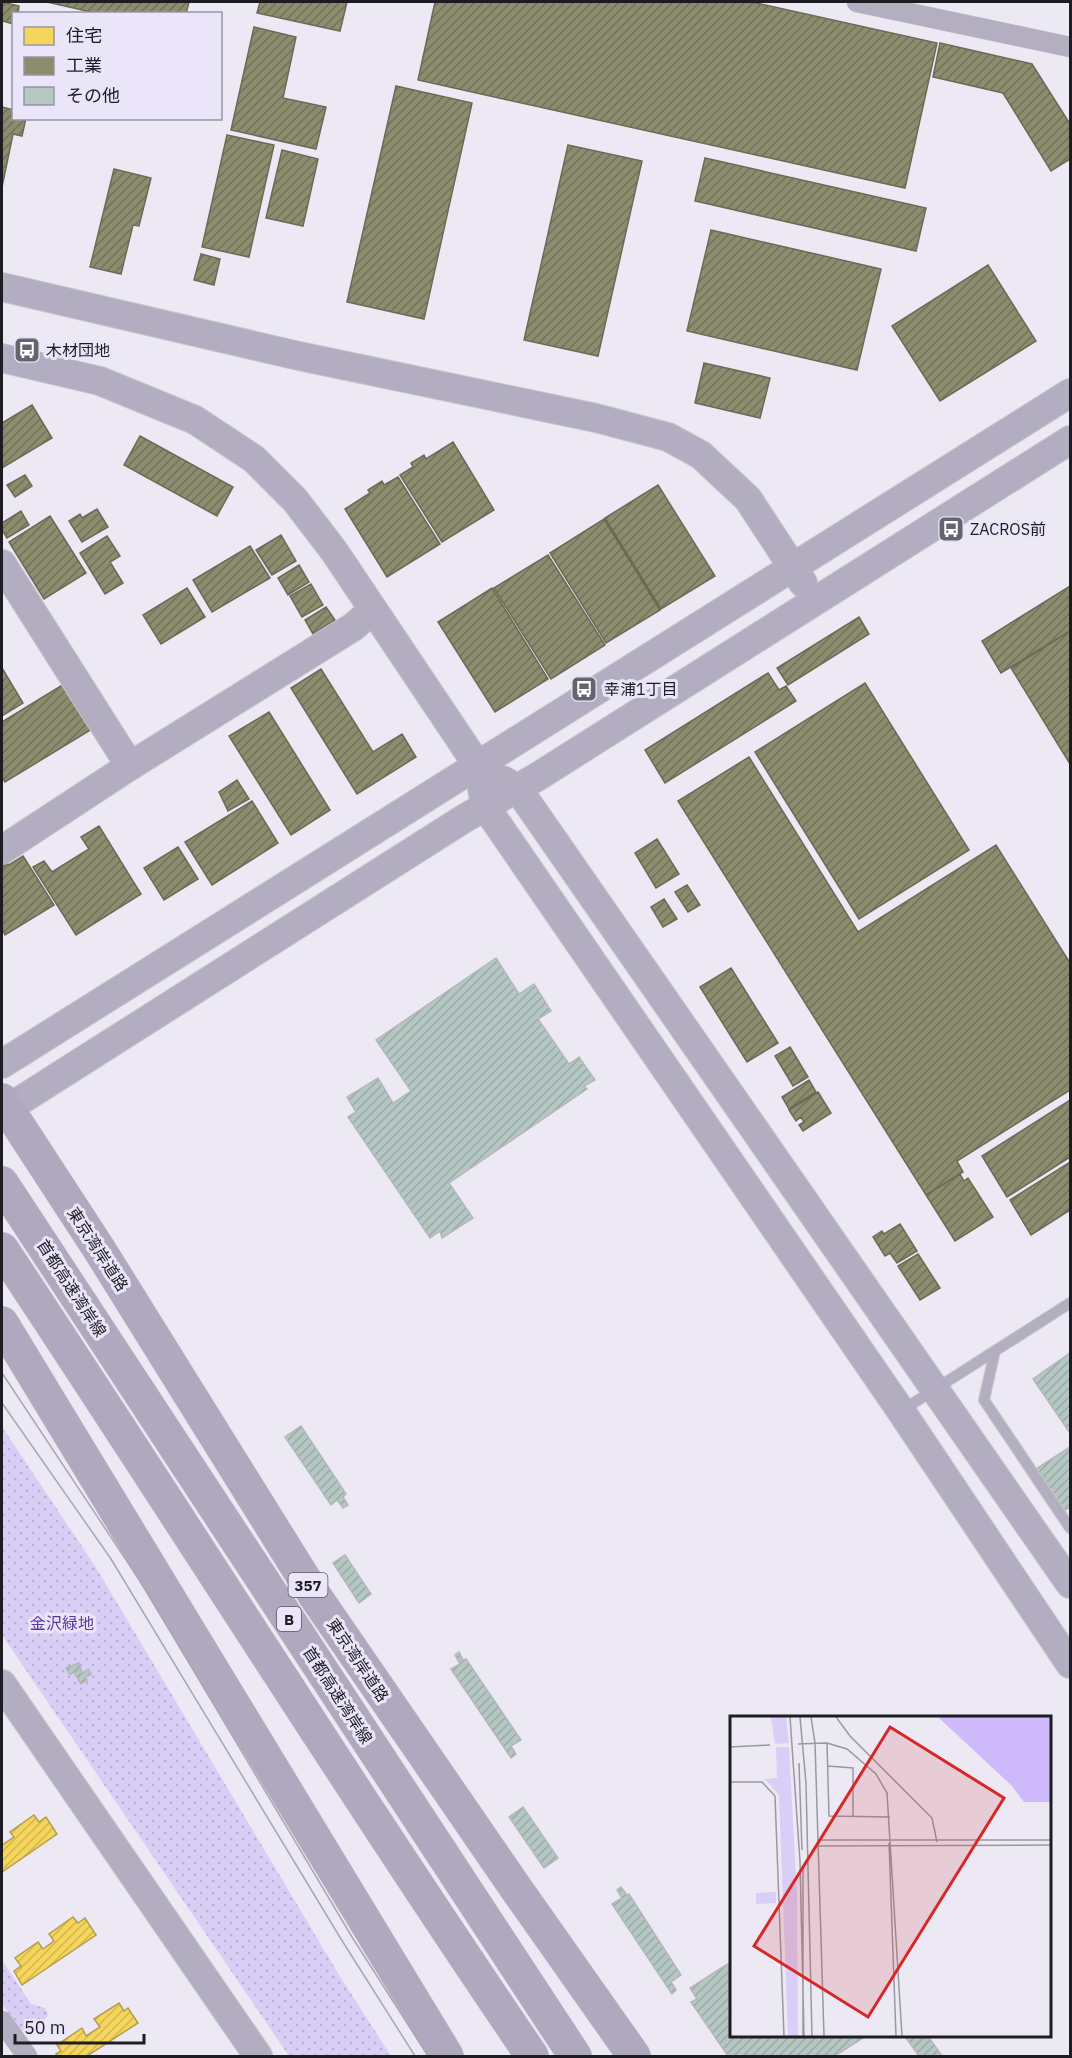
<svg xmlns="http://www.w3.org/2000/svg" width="1072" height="2058" font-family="'IBM Plex Sans','Noto Sans JP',sans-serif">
<defs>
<pattern id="park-dots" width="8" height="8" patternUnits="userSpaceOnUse" patternTransform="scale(1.5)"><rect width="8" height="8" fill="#d9cef5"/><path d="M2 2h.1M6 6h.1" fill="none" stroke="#bab0d2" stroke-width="1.8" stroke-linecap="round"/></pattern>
<pattern id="homes-hatch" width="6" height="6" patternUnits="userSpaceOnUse" patternTransform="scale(1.5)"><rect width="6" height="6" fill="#f6d55c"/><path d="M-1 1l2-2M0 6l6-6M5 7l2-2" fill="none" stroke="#d2b650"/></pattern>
<pattern id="industry-hatch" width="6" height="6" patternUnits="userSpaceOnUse" patternTransform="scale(1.5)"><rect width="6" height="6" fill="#8c8c6e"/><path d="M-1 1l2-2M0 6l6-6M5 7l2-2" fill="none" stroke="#72725a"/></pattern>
<pattern id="building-hatch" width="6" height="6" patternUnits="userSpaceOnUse" patternTransform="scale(1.5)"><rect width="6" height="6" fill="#b4c7c2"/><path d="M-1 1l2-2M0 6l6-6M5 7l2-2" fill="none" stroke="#9aaaa6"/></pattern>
</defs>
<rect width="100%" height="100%" fill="#ece9f4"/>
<path fill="url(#park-dots)" d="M2,1427L95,1566L339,1975L391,2056H289L2,1635Z
M2,1960L31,2004L45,2008L48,2015L44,2020L20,2032L2,2003Z"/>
<path fill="url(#homes-hatch)" stroke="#b59e4b" stroke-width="1.5" d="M34,1815L39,1822L46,1817L57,1834L2,1872V1844V1845L14,1837L10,1832Z
M73,1917L78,1923L85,1918L96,1935L22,1985L14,1971L21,1966L15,1958L38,1942L43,1949L54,1941L49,1934Z
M119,2003L124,2011L128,2008L138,2023L87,2056H58L56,2054L61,2051L57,2045L82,2028L86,2036L100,2027L94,2019Z"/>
<path fill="url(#industry-hatch)" stroke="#6b6a57" stroke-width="1.5" d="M2,2L19,6L18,14H14V24L2,21Z
M47,2H189L186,14H100Z
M260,2H347L340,31L257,13Z
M435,2H752L937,43L905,188L418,80Z
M254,27L296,37L283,98L326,107L316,149L231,130Z
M940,43L1032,64L1070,124V159L1051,171L1003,93L933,77Z
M396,86L472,103L424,319L347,302Z
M2,107L14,110V118H26L22,136L13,134L2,187Z
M227,135L274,145L249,257L202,247Z
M568,145L642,161L598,356L524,340Z
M282,150L318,159L303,226L266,218Z
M705,158L926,208L916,251L695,201Z
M114,169L151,178L139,226L133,225L121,274L90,267Z
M711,230L881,269L857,370L687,331Z
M201,254L220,259L214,285L194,280Z
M988,265L1036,341L940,401L892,326Z
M704,363L770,378L760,418L695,403Z
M32,405L52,438L2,468V423Z
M140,436L233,487L217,516L124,465Z
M453,442L494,510L442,542L400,475L413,467L411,463L424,455L426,459Z
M25,475L32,486L15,497L7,485Z
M398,477L440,544L387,577L345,509L370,493L368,490L382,481L384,485Z
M658,485L715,576L661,609L605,518Z
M97,509L108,527L82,542L69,521L80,514L82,518Z
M21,511L29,525L7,538L2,530V523Z
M50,516L86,573L44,599L9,542Z
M604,519L660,610L606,643L550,553Z
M281,535L296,561L272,575L256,550Z
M107,536L120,556L110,562L123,583L105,594L80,553Z
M250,546L270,578L212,612L193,580Z
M548,555L605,645L551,679L494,588Z
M299,565L309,582L288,595L278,578Z
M311,584L323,605L302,617L290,596Z
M1070,586V631L1001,673L982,641Z
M187,588L205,617L161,644L143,615Z
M492,588L548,679L495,712L438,622Z
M326,607L335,620L313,634L305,620Z
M859,617L869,634L788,685L777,668Z
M1070,631V764L1011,668Z
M2,668L23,703L2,716Z
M321,669L373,752L402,734L416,757L357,794L291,688Z
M768,673L779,690L786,686L796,701L665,783L645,750Z
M865,683L969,850L859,919L755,752Z
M64,684L92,729L5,782L2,777V722Z
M269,712L330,810L291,835L229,736Z
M749,757L858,932L996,845L1070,963V1090L957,1161L963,1172L926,1195L678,801Z
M237,780L249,799L228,811L219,792Z
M252,801L278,843L212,885L185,842Z
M99,826L141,894L76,935L33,867L44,861L52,872L89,849L81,837Z
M657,839L679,874L656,888L635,853Z
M178,847L198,879L164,900L144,868Z
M23,856L54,905L5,935L2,929V867L7,863L9,865Z
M687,885L700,905L688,912L675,892Z
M664,899L677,919L663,927L651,907Z
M731,968L778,1043L747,1062L700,987Z
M790,1047L808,1077L793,1086L775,1056Z
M809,1080L816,1092L789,1109L782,1097Z
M818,1092L831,1113L803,1131L799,1125L804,1122L801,1117L796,1121L789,1110Z
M1070,1100V1157L1007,1197L982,1156Z
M1070,1162V1210L1031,1235L1010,1200Z
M960,1174L964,1181L968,1178L993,1217L955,1241L926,1195Z
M900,1224L917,1251L897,1263L890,1253L885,1256L873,1237L882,1231L884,1234Z
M918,1254L940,1288L920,1300L898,1266Z"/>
<path fill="url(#building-hatch)" stroke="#b5b7ba" stroke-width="1.5" d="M496,958L519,994L534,984L551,1011L538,1019L569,1064L579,1057L595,1080L584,1086L587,1089L449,1183L473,1218L442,1238L440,1231L430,1238L348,1117L356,1112L347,1097L378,1078L393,1103L411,1091L376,1040Z
M1070,1353V1433L1033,1379Z
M301,1426L346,1494L343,1497L348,1505L343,1508L337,1500L331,1505L285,1437Z
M1070,1447V1507L1064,1511L1036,1469Z
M345,1555L371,1594L359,1603L333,1563Z
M459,1652L463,1660L466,1659L521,1740L511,1746L516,1754L511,1758L451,1669L460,1664L455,1655Z
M79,1663L82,1673L88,1669L91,1674L85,1678L87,1680L81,1684L74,1672L70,1675L66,1668Z
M523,1807L558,1858L544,1868L509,1817Z
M621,1887L627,1895L629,1894L681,1975L671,1982L676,1990L672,1994L612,1904L622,1898L617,1890Z
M732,1961V2036H866L835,2056H728L691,2002L697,1999L690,1988Z
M909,2036H928L942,2056H919L906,2038Z"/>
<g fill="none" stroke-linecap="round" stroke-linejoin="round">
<g stroke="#c8c5cd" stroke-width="12">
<path id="lane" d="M995,1351L984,1400L1070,1528
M901,1411L1070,1303"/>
</g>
<g stroke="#c8c5cd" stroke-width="21">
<path id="street" d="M857,2L1070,47
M2,2021L27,2056"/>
</g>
<g stroke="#c8c5cd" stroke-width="30">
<path id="secondary" d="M2,287L299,356L596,418L668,437L701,455L748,499L803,583
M2,358L100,381L195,420L254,459L295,500L334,551L478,766L485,806L901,1411L1070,1664
M2,564L130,766
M503,780L518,789L1070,1584
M2,850L130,766L353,627L373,610
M2,1064L1070,393
M7,1109L465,818L537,777L1070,440
M2,1684L258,2056"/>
</g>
<g stroke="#c8c5cd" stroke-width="34">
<path id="highway" d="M2,1100L99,1249L315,1596L515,1887L634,2056
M2,1183L575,2056
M2,1249C180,1517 351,1790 532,2056
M2,1323L447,2056"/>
</g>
<use href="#lane" stroke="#b3aec0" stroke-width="10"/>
<use href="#street" stroke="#b3aec0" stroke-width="20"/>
<use href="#secondary" stroke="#b3adc1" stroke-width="28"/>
<use href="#highway" stroke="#b0a8be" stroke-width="33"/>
<path stroke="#a9a6b3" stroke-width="1.5" d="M2,1373L142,1584L352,1937L428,2056
M2,1403L111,1559L341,1939L415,2056"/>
</g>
<defs>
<g id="bus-square" transform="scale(1.35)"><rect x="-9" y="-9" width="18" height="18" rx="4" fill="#65646c" stroke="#eae5f8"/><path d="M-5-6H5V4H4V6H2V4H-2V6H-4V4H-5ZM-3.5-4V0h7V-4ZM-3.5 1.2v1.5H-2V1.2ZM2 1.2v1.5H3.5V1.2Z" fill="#fff"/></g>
</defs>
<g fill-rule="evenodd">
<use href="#bus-square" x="27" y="350"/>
<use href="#bus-square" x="951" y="529"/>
<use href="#bus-square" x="584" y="689"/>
</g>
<g text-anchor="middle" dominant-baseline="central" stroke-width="6" stroke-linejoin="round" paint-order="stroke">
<g fill="#eae5f8" stroke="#5a5862" stroke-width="1.5">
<rect x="288.5" y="1573" width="39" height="24" rx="4.5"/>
<rect x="277" y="1607" width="24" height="24" rx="4.5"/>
</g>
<g font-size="15" font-weight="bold" fill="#1d1c22">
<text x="308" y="1585">357</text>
<text x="289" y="1619">B</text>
</g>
<g font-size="16" fill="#1d1c22" stroke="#eae5f8" text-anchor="start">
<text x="46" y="350">木材団地</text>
<text x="970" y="529">ZACROS前</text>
<text x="604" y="689">幸浦1丁目</text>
</g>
<g font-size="16" fill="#1d1c22" stroke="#eae5f8">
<text transform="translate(98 1249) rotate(57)">東京湾岸道路</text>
<text transform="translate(72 1288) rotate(57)">首都高速湾岸線</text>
<text transform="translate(358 1660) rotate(56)">東京湾岸道路</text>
<text transform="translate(338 1695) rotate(57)">首都高速湾岸線</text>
</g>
<g font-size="16" fill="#5e359a" stroke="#eae5f8">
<text x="62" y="1623">金沢緑地</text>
</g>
</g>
<g transform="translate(730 1716)">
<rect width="321" height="321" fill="#ece9f4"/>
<path d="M41,1H56L59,27L45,28ZM46,31H59L67,180L68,320H58L49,79L35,63L47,62ZM46,176V187L26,188V177Z" fill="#d9cef5"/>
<path d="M208,1H321V86H294L282,70Z" fill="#ceb9fa"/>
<path fill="none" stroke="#9997a0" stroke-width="1.5" d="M60,1L70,145L74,320M70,1L76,67L82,320M81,1L85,27L94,320M106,1L120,20L202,102L207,126M97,27L99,100L160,101M68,28L97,27L117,33L146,58L157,77L172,320M0,31L40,29M69,47L72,134M98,50L123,52V101M0,66H32L45,80L54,320M88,124H321M159,127L166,320M88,130L321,129M73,320V149"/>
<path fill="#d62828" fill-opacity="0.15" stroke="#d62828" stroke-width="3" d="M160,11L274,82L138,301L24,230Z"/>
<rect width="321" height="321" fill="none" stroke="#1d1c22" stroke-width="3"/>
</g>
<rect width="1072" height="2058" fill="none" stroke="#1d1c22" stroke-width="6"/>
<rect x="12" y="12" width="210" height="108" fill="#eae5f8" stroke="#9895a2" stroke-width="1.5"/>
<rect x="24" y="27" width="30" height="18" fill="#f6d55c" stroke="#9895a2" stroke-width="1.5"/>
<text x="66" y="42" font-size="18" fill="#1d1c22">住宅</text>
<rect x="24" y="57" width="30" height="18" fill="#8c8c6e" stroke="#9895a2" stroke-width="1.5"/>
<text x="66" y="72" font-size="18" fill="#1d1c22">工業</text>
<rect x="24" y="87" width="30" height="18" fill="#b4c7c2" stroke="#9895a2" stroke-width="1.5"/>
<text x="66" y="102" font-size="18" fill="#1d1c22">その他</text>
<path d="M15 2034v9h129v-9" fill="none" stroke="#1d1c22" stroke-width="3"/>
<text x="24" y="2034" font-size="18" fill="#1d1c22" stroke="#eae5f8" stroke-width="4.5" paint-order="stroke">50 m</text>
</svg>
